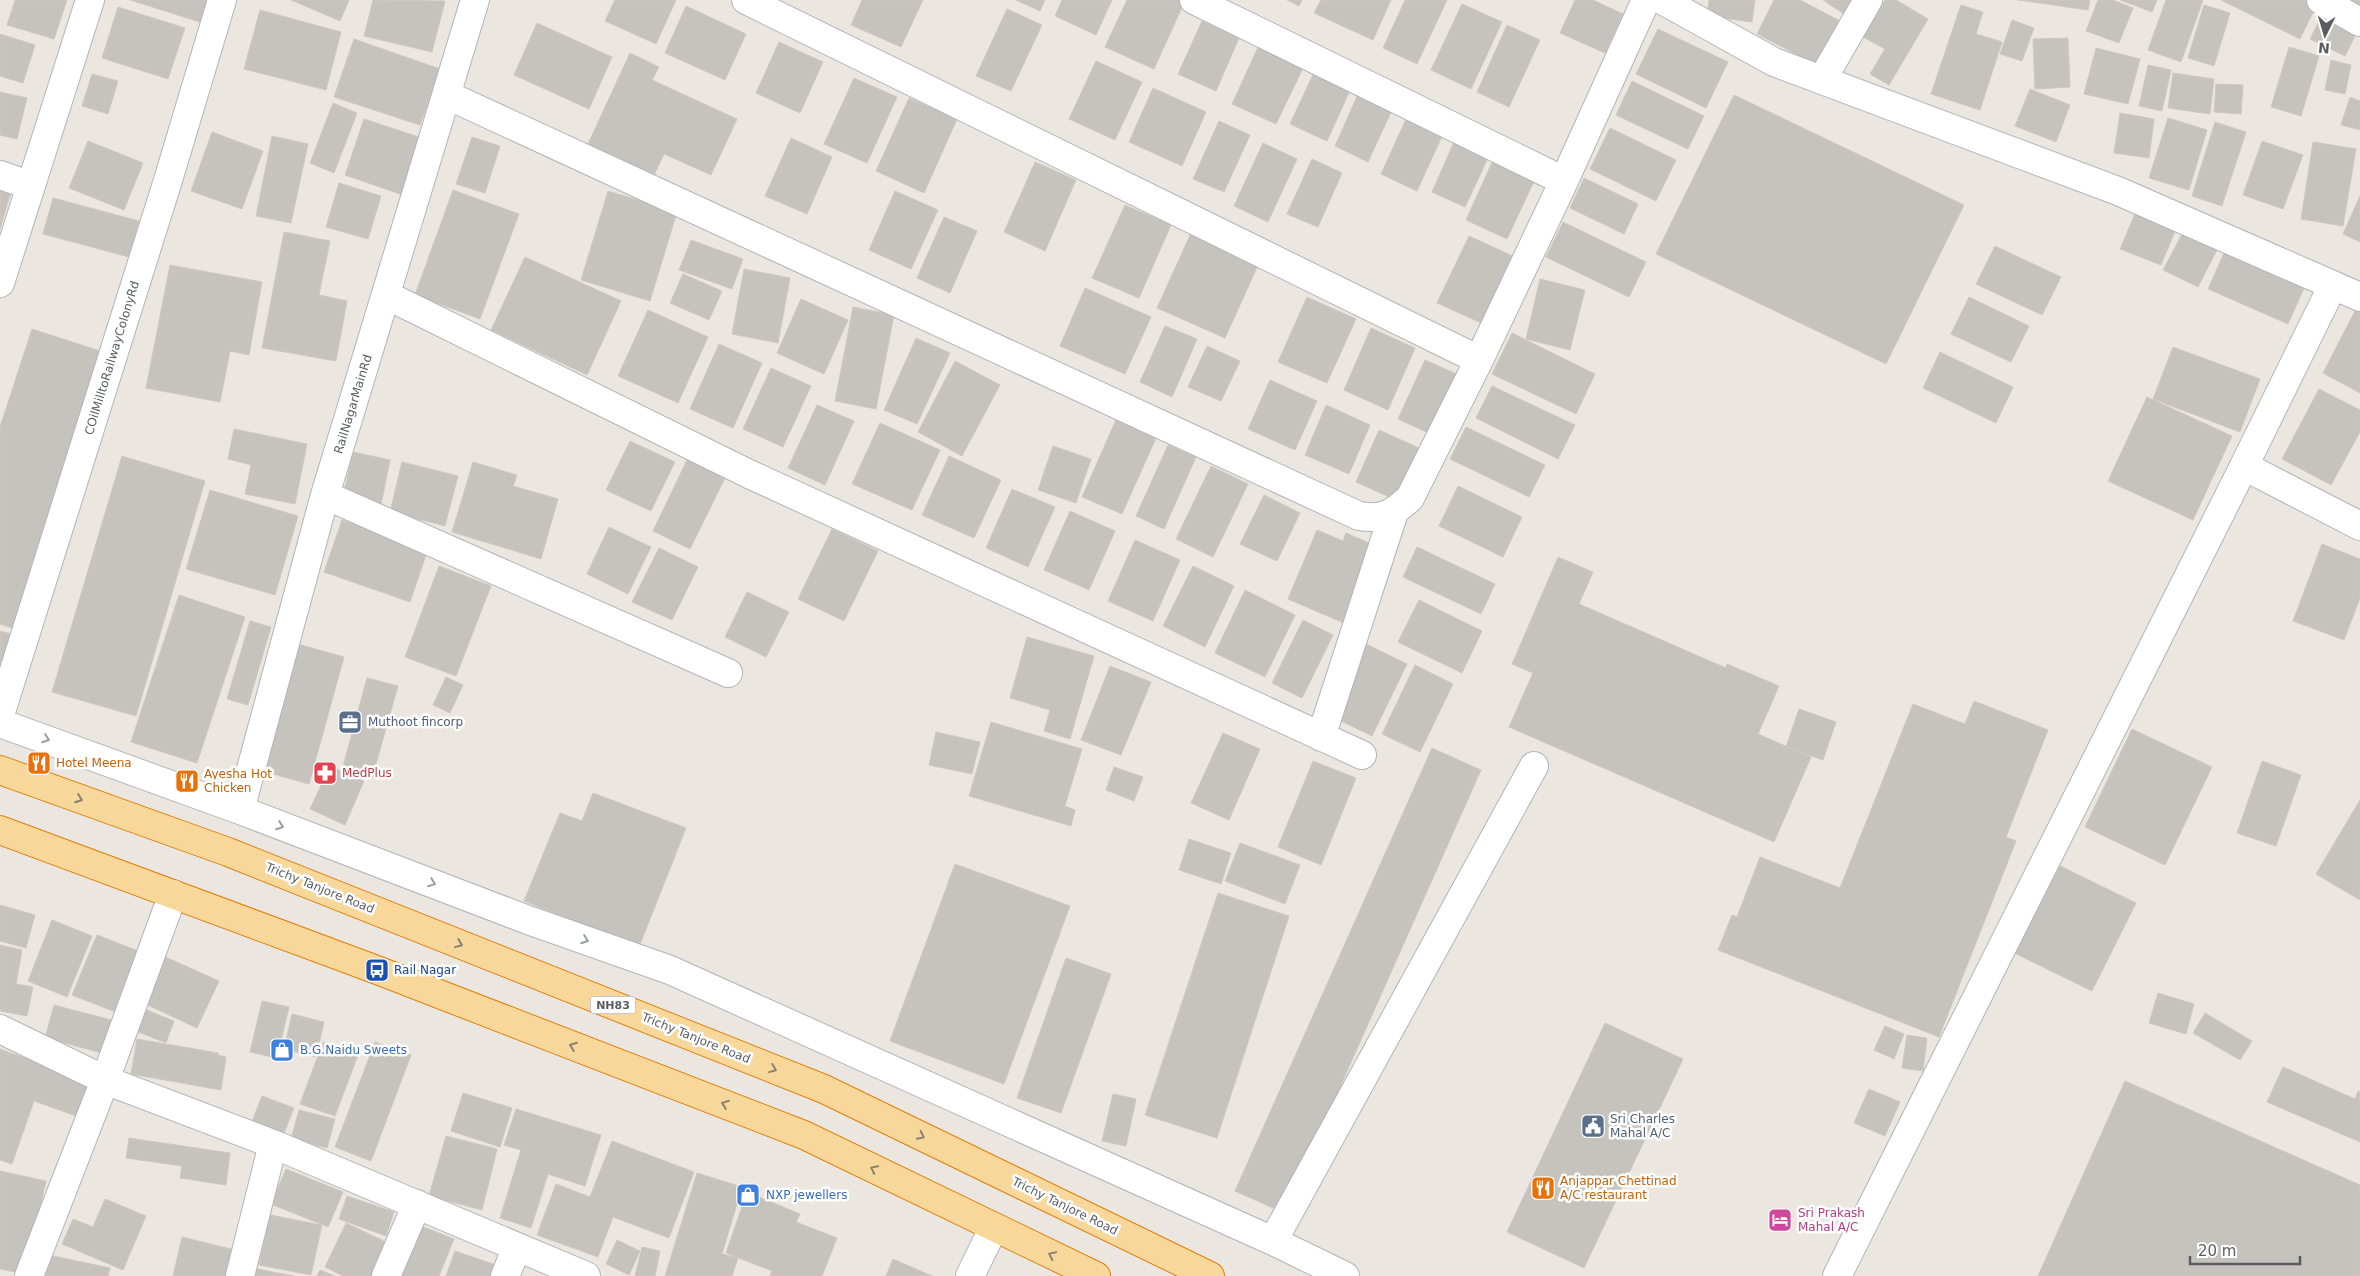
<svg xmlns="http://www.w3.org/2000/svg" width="2360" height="1276" font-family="'DejaVu Sans',sans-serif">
<rect width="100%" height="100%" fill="#ebe7e0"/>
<path fill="#c6c2bd" stroke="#cfc8bf" d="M15,0H67L54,39L7,25Z
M130,0H210L203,23Z
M291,0H349L340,21Z
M373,0L445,1L432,52L364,36Z
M615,0H676L656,44L605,21Z
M862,0H923L901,47L851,25Z
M1016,0H1045L1040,11Z
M1062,0H1112L1096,35L1055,16Z
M1127,0H1178L1184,3L1154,69L1105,47Z
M1287,0H1302L1299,6Z
M1321,0H1391L1373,40L1314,13Z
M1405,0H1447L1417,64L1383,48Z
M1575,0H1593L1623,14L1605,53L1560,33Z
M1709,0H1755L1752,22L1707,16Z
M1774,0H1800L1840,21L1817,65L1757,34Z
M1823,0H1857L1847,16Z
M1885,0H1896L1928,19L1889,85L1870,74L1885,49L1863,37Z
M2018,0H2090L2088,10Z
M2098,0H2113L2133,8L2119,43L2086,31Z
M2120,0H2157L2152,12Z
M2166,0H2203L2181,62L2148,50Z
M2221,0H2314L2318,2L2300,39Z
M2339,0H2360V13Z
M1462,4L1502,22L1471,89L1431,70Z
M1961,5L1983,12L1976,34L2002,42L1980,110L1931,94Z
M2204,5L2230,13L2214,66L2188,58Z
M686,6L746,34L725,80L665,53Z
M118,7L185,28L168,79L102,58Z
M1007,9L1042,25L1011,91L976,76Z
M260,10L341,32L326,90L244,69Z
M2324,11L2359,28L2345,56L2310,39Z
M2012,20L2034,28L2022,61L2000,54Z
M1202,21L1239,38L1216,91L1178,74Z
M537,23L612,57L589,109L514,75Z
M1507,25L1540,40L1509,107L1477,92Z
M1658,29L1728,62L1706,108L1636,74Z
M0,34L35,45L23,83L0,76Z
M2068,38L2070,87L2035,89L2033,39Z
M354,39L440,69L420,125L334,97Z
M779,42L823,62L800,113L756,93Z
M1260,43L1305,64L1276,124L1232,104Z
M2289,47L2319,56L2301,116L2271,107Z
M2096,48L2140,59L2128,104L2084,94Z
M630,53L659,67L652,80L737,119L711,175L664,154L654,175L588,144Z
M2331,60L2351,65L2345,94L2325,90Z
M1096,61L1142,82L1115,140L1069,119Z
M2148,65L2171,70L2162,111L2139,106Z
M1316,68L1353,84L1327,141L1290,124Z
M2173,73L2214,79L2210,114L2168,108Z
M92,74L118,81L108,114L82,106Z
M854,78L897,97L867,163L824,144Z
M1632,81L1704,116L1688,149L1616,115Z
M2216,84L2243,85L2241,114L2214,112Z
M1153,88L1206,112L1182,166L1129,142Z
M2030,89L2070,105L2056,142L2015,126Z
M0,92L27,98L17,139L0,135Z
M1358,94L1392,110L1368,162L1335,146Z
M1734,95L1964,205L1886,364L1656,254Z
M2350,97L2360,101V130L2341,125Z
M909,98L957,119L924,193L876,171Z
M333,103L357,113L334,173L310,163Z
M2120,113L2154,119L2149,158L2114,153Z
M1407,117L1443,134L1417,191L1381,174Z
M2168,118L2207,130L2189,190L2149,178Z
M364,119L422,138L403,195L345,175Z
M1219,121L1250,135L1224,192L1193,179Z
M2215,122L2246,132L2222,206L2192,196Z
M1610,128L1676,160L1656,201L1590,169Z
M212,132L263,151L242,209L191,191Z
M272,136L308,144L291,223L256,216Z
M472,137L500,146L485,193L456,184Z
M791,138L832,157L807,214L765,196Z
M88,141L143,163L124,210L69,188Z
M2262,141L2303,155L2283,209L2243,195Z
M1454,142L1488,158L1465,207L1432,192Z
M2313,142L2356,149L2343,226L2301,219Z
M1263,143L1297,159L1268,222L1234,206Z
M1494,158L1536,177L1507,239L1466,220Z
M1312,159L1342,173L1318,227L1287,214Z
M1035,162L1076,180L1045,251L1004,232Z
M1584,178L1638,204L1624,234L1570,208Z
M339,183L381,196L368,239L326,227Z
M0,189L11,192L0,229Z
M453,190L519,214L480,319L415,295Z
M608,191L677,212L650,301L581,280Z
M895,191L938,210L911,269L869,250Z
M2360,196V242L2343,234Z
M53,198L139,221L129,257L43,234Z
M1125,205L1171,225L1139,298L1092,278Z
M2138,207L2178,224L2161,265L2120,249Z
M944,217L977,231L950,293L917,278Z
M1563,222L1646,262L1629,297L1546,257Z
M2187,225L2221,242L2198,287L2163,270Z
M284,232L330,241L319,295L347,301L336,361L262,348Z
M1191,233L1259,263L1225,338L1157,308Z
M1469,236L1519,259L1488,326L1437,303Z
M691,240L743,259L732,289L679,270Z
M2230,240L2310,275L2288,324L2208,289Z
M1995,246L2061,277L2042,315L1976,284Z
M525,257L621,301L587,375L491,330Z
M170,265L262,282L249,355L230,351L220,402L146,388Z
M744,269L790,278L778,343L732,334Z
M683,274L722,291L709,320L670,303Z
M1540,279L1585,290L1570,350L1526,339Z
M1085,288L1151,317L1125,374L1060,346Z
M1307,297L1356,319L1327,383L1278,362Z
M1969,297L2029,326L2011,362L1951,334Z
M801,299L848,320L824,374L777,353Z
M853,307L894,315L876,409L835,401Z
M2357,307L2360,309V393L2323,373Z
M648,310L708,337L678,403L618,376Z
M1165,326L1197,339L1172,397L1140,382Z
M1371,328L1415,348L1388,410L1344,390Z
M32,329L103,352L15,629L0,624V427Z
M1512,333L1595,374L1576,414L1492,374Z
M916,338L950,353L917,424L884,410Z
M719,344L762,363L733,428L690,409Z
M1207,346L1240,361L1221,401L1188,387Z
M2173,347L2260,379L2240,432L2153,399Z
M1940,352L2013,387L1996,423L1923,388Z
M1425,360L1459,375L1433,435L1398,419Z
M955,361L1000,385L962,456L918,432Z
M771,368L811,386L783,447L743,429Z
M1270,380L1317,401L1295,450L1248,429Z
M1492,386L1575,425L1558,459L1476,418Z
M2319,389L2360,410V432L2331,485L2282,459Z
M2147,397L2232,436L2193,520L2108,481Z
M817,405L854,421L825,485L788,468Z
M1326,405L1370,425L1349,474L1305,455Z
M1116,420L1156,438L1122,514L1082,497Z
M880,423L940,450L912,510L852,484Z
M1466,427L1545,465L1529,497L1450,459Z
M234,429L307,444L295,504L245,494L251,465L228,459Z
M1379,430L1419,448L1396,500L1356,482Z
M630,441L675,462L651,511L606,490Z
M1168,445L1196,457L1164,529L1136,516Z
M1053,446L1091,459L1076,503L1038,490Z
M353,452L390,460L381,505L343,497Z
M122,456L205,481L136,716L52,692Z
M949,456L1001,480L974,538L922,515Z
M687,460L725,478L690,549L653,531Z
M402,462L458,476L445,526L390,512Z
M473,462L517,475L513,486L558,499L541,559L452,532Z
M1211,466L1248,484L1213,557L1176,539Z
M1458,486L1522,517L1503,557L1439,526Z
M1012,489L1055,507L1028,567L986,548Z
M210,490L298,516L275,595L186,569Z
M1264,495L1300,513L1277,561L1240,544Z
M1070,511L1115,531L1089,590L1044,570Z
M342,520L428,549L410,602L324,572Z
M609,527L651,547L628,594L587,574Z
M832,529L878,551L844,621L798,599Z
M1317,530L1343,541L1346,533L1378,547L1346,624L1288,599Z
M1135,540L1180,560L1153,621L1108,601Z
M2322,544L2360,559V598L2344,640L2293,621Z
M1417,547L1495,584L1481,614L1403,577Z
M659,548L698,567L672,620L632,602Z
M1558,557L1593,572L1579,604L1726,668L1727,664L1779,686L1758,734L1811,757L1774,842L1509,727L1533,673L1512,664Z
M439,566L491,586L456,676L405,657Z
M1193,566L1234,586L1205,647L1163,626Z
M1245,590L1295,615L1265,677L1215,653Z
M747,592L789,612L766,657L725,637Z
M179,595L245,617L197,763L131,742Z
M1419,600L1482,631L1462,673L1398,642Z
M1303,620L1333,635L1302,698L1272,683Z
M250,621L271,627L248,705L227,699Z
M0,631L15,635L0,693Z
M1027,637L1094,656L1070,739L1044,731L1050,710L1010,698Z
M294,643L344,657L309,784L259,770Z
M1364,643L1407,664L1372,736L1329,715Z
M1415,665L1453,684L1420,752L1382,734Z
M1110,666L1151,682L1121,755L1081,740Z
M446,677L463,685L450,713L433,705Z
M367,678L398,686L372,778L342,770Z
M1974,701L2048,730L2006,837L2016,841L1939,1037L1718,950L1732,915L1737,917L1760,857L1840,888L1913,704L1965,724Z
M1799,709L1836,722L1823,760L1786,747Z
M991,722L1082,749L1065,806L1075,810L1071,826L969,796Z
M2132,729L2212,767L2165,865L2085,827Z
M936,732L980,742L972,774L929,765Z
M1223,733L1260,749L1229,820L1191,803Z
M1432,748L1481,770L1284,1213L1235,1191Z
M1313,761L1356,778L1321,865L1278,847Z
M2262,761L2301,775L2276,846L2237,833Z
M330,766L364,781L345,825L310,809Z
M1114,767L1143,777L1134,801L1106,790Z
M593,793L686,828L639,947L524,901L560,813L582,821Z
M2360,800V900L2316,874Z
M1189,839L1231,853L1221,884L1179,870Z
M1240,843L1300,865L1285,904L1225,881Z
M2050,861L2136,903L2092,991L2006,949Z
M955,864L1070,906L1004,1084L890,1041Z
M1218,893L1289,916L1217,1138L1145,1115Z
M0,905L35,915L26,948L0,941Z
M52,920L92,936L67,997L28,981Z
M97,935L143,953L118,1013L72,995Z
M0,945L22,950L16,984L33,987L27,1016L0,1011Z
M161,955L219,981L197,1028L139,1001Z
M1066,958L1111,974L1061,1113L1017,1098Z
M2158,993L2194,1004L2186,1034L2149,1023Z
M262,1001L289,1007L277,1058L250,1052Z
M54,1005L115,1021L106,1054L45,1038Z
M139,1007L174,1021L166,1043L131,1029Z
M2205,1013L2252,1041L2240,1060L2193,1033Z
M292,1014L324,1022L316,1057L284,1049Z
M1605,1023L1683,1059L1584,1268L1507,1232Z
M1885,1026L1904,1034L1894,1059L1874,1050Z
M1907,1035L1927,1038L1923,1071L1902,1068Z
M137,1039L218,1053V1055L226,1057L221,1090L131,1074Z
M323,1042L358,1055L335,1116L300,1104Z
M375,1042L411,1055L371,1161L335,1147Z
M0,1049L91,1082L79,1117L34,1101L12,1164L0,1160Z
M2283,1067L2355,1099L2358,1091L2360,1092V1142L2267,1102Z
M2125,1081L2360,1185V1276H2038Z
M1869,1089L1900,1102L1885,1136L1854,1123Z
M463,1093L512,1108L500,1147L451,1131Z
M1113,1094L1136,1099L1126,1146L1102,1141Z
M262,1096L294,1108L281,1141L249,1129Z
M516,1109L601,1135L585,1186L548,1174L531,1228L500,1218L521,1150L504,1145Z
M299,1110L335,1119L327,1148L291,1139Z
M446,1136L497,1149L482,1210L429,1196Z
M129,1138L230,1153L226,1185L180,1178L182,1166L126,1158Z
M612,1141L694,1172L669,1238L613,1217L598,1257L537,1235L556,1184L590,1197Z
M286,1169L343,1192L328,1227L271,1204Z
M0,1171L46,1181L25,1274L0,1269Z
M697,1173L742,1187L722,1254L738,1258L732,1276H665Z
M747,1192L800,1214L796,1222L837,1238L822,1276H770L772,1271L726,1253Z
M347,1196L394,1212L386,1236L339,1219Z
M105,1199L146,1216L123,1270L62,1244L73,1219L93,1227Z
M270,1215L322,1225L311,1275L259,1265Z
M346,1223L388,1243L372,1276H343L325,1267Z
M416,1224L454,1239L439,1276H396Z
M182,1237L235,1250L228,1276H173Z
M617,1240L640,1251L629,1275L606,1264Z
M642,1247L660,1251L655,1276H635Z
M455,1251L499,1266L496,1276H446Z
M49,1255L110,1268L108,1276H45Z
M893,1259L932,1276H886Z
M252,1268L294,1276H250Z
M320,1270L335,1276H317Z"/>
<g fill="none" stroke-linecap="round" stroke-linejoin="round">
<g stroke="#b1b4b8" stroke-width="30">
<path id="minor" d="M746,0L1479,360
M1194,0L1564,181L1646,0
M1662,0L1774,62L2118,191L2360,297
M2321,0L2360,22
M1822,80L1868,0
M447,95L1359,516C1384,520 1392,514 1410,498L1479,360L1564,181
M0,175L31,186
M0,283L90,0
M2333,285L2244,466L2360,526
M386,295L749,474L1362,755
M325,495L728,673
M0,715L169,177L222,0
M0,723L240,810L528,920L670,970L1273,1241L1345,1276
M1321,737L1394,512
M240,810L325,495L475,0
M0,1029L105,1080L273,1144L586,1276
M1273,1241L1534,766
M29,1276L105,1080L173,894
M240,1276L273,1144
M386,1276L417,1204
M505,1276L517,1247
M970,1276L994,1227
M1837,1276L2244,466"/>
</g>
<g stroke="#df800c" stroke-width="30">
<path id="trunk" d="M0,770L228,852L824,1089L1210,1276
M0,830L377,970L804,1135L1096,1276"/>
</g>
<use href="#minor" stroke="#fff" stroke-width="28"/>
<use href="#trunk" stroke="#f8d79a" stroke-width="28"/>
</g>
<defs><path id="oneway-chevron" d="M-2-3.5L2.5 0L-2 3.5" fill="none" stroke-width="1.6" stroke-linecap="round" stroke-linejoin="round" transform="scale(1.25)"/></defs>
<g stroke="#9b9ea0">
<use href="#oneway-chevron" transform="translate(46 739) rotate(20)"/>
<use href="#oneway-chevron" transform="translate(280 826) rotate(21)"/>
<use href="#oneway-chevron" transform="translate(432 883) rotate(21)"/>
<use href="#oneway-chevron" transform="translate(585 940) rotate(20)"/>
</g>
<g stroke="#898272">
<use href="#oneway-chevron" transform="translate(79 799) rotate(20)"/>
<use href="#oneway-chevron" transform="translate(459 944) rotate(22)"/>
<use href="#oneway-chevron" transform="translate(573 1046) rotate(-159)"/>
<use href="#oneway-chevron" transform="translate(773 1069) rotate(22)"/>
<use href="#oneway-chevron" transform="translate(725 1104) rotate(-159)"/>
<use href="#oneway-chevron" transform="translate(921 1136) rotate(26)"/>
<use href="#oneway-chevron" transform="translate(874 1169) rotate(-154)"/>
<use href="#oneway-chevron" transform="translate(1052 1255) rotate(-154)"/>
</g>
<defs>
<g id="office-square" transform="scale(1.25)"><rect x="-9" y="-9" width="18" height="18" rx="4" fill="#5c6f8a" stroke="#fff"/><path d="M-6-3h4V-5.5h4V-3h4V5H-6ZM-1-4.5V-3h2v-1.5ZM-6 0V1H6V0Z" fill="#fff"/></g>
<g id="restaurant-square" transform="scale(1.25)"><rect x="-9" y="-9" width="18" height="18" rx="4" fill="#e8710a" stroke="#fff"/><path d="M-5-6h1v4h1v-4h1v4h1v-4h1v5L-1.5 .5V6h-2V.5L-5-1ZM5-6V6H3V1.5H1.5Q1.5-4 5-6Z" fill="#fff"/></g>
<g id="pharmacy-square" transform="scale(1.25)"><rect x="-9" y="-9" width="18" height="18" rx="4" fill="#e0444e" stroke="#fff"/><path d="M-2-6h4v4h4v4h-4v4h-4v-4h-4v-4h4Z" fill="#fff"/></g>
<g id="bus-square" transform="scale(1.25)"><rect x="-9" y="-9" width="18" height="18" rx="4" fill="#1a4fb4" stroke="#fff"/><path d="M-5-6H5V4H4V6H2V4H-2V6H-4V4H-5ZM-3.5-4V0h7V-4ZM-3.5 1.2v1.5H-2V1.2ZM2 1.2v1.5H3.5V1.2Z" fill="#fff"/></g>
<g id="shop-square" transform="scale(1.25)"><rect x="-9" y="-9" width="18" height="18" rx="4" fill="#3f7fe0" stroke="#fff"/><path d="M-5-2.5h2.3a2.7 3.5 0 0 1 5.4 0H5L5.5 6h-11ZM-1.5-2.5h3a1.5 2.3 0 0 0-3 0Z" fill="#fff"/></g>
<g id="civic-square" transform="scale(1.25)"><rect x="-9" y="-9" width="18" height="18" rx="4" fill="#5c6f8a" stroke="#fff"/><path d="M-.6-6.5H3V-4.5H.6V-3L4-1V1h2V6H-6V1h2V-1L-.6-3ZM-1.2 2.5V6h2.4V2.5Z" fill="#fff"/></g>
<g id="hotel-square" transform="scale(1.25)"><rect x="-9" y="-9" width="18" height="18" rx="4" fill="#d1479c" stroke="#fff"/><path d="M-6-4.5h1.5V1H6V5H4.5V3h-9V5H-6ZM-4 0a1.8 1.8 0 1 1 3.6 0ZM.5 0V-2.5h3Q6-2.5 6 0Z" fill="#fff"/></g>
</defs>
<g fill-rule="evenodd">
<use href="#office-square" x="350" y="722"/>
<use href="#restaurant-square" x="39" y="763"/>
<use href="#pharmacy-square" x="325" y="773"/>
<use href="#restaurant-square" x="187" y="781"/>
<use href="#bus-square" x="377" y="970"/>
<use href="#shop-square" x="282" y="1050"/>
<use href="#civic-square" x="1593" y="1126"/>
<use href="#restaurant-square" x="1543" y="1188"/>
<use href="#shop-square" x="748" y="1195"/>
<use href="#hotel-square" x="1780" y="1220"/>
</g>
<g text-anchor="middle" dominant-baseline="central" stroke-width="5" stroke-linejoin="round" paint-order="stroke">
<rect fill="#fff" stroke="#8b8e90" stroke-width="1" x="590.5" y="996.5" width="45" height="17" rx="4"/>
<g font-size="11" font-weight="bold" fill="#595d61">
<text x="613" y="1005">NH83</text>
</g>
<g font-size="12" fill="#595d61" stroke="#fff">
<text transform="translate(112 358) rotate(-73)">COilMilltoRailwayColonyRd</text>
<text transform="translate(353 404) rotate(-73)">RailNagarMainRd</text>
<text transform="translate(320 888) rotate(22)">Trichy Tanjore Road</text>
<text transform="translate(696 1038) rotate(22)">Trichy Tanjore Road</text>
<text transform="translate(1065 1206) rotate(26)">Trichy Tanjore Road</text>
</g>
<g font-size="12" fill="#4e5e75" stroke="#fff" text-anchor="start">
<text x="368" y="722">Muthoot fincorp</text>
<text x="1610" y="1119">Sri Charles<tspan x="1610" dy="14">Mahal A/C</tspan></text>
</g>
<g font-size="12" fill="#c56008" stroke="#fff" text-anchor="start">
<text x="56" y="763">Hotel Meena</text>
<text x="204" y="774">Ayesha Hot<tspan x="204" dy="14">Chicken</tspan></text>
<text x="1560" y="1181">Anjappar Chettinad<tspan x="1560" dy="14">A/C restaurant</tspan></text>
</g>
<g font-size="12" fill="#be3a42" stroke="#fff" text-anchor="start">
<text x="342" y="773">MedPlus</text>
</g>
<g font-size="12" fill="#164399" stroke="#fff" text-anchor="start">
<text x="394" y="970">Rail Nagar</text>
</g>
<g font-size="12" fill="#366cbe" stroke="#fff" text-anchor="start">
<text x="300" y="1050">B.G.Naidu Sweets</text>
<text x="766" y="1195">NXP jewellers</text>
</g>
<g font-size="12" fill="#b23c85" stroke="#fff" text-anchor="start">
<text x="1798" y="1213">Sri Prakash<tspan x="1798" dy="14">Mahal A/C</tspan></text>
</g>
</g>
<g transform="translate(2325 35) rotate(185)" stroke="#ffffff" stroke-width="4" paint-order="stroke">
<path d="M0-4L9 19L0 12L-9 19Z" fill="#595d61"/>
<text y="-8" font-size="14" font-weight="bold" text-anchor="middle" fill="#595d61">N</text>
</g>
<path d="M2190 1256v8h110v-8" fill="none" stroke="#595d61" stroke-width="2.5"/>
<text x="2198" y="1256" font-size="15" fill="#595d61" stroke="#ffffff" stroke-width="4" paint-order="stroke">20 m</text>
</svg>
